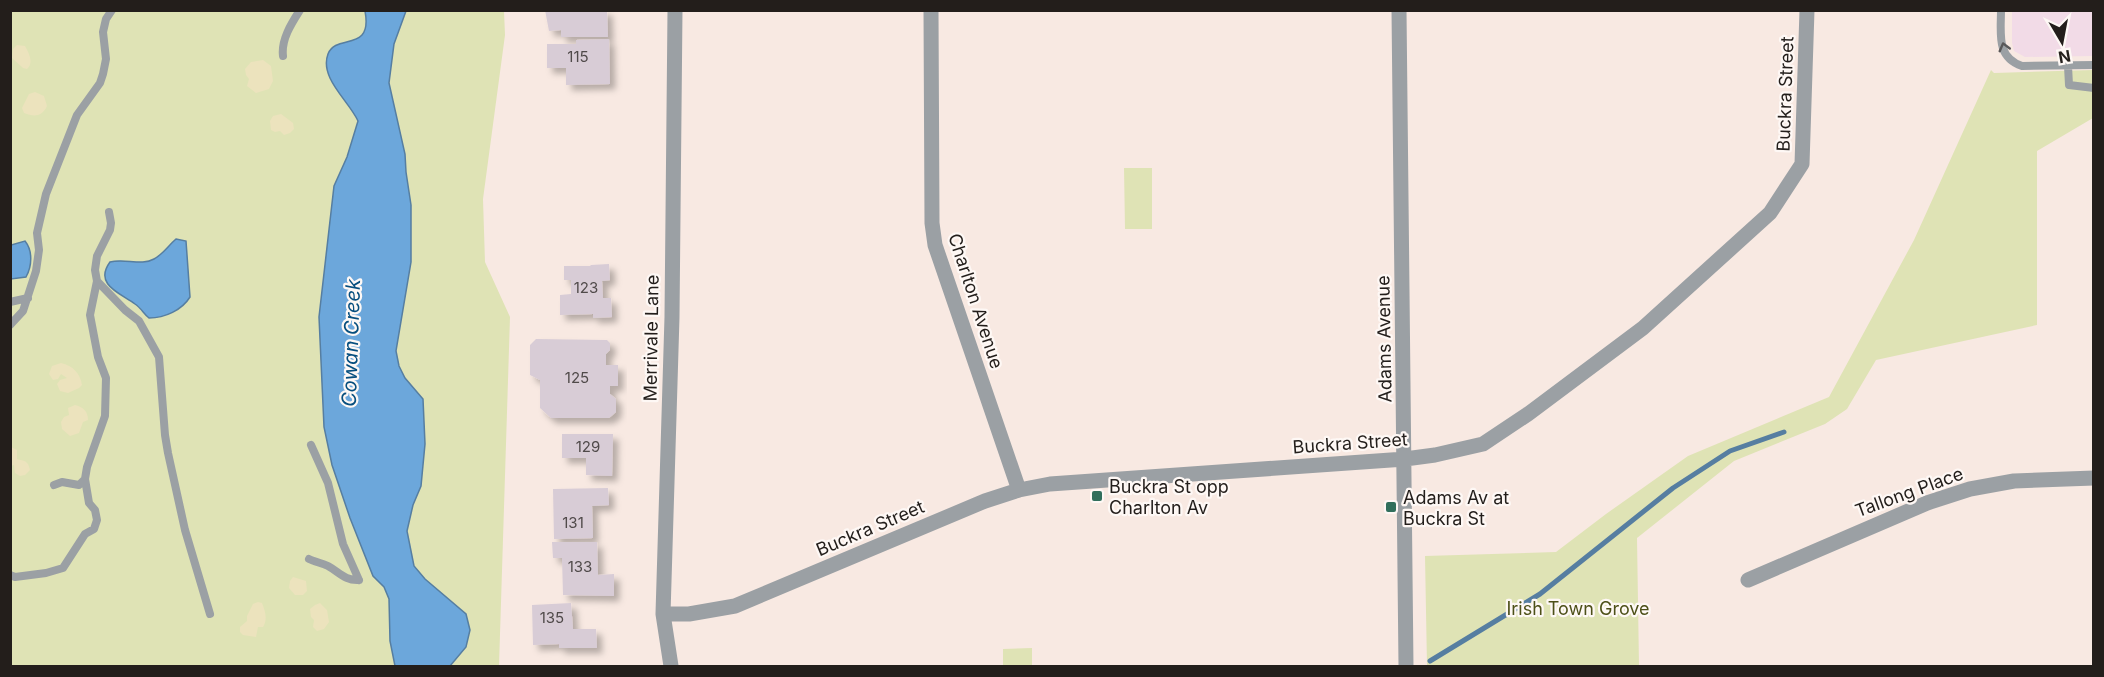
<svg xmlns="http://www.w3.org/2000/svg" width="2104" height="677" font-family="Inter,sans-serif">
<defs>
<filter id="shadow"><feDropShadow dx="5.5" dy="5.5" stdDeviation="3" flood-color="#0004"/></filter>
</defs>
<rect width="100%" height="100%" fill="#f8e9e2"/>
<path fill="#f2dbe7" d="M2012,11H2093V56L2025,57L2014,51L2012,43Z"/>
<path fill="#dfe3b5" d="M10,11H504L505,35L483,199L485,262L510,317L499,666H11Z
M1991,70L1994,73L2093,70V118L2037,151V325L1876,360L1847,409L1825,424L1734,461L1637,538L1639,666H1427L1425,556L1556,552L1606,514L1688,456L1829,397L1914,240Z
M1124,168H1152V229H1125Z
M1032,648V666H1003V649Z"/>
<path fill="#ece3bd" d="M17,45L25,46C29,53 34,63 27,69L23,68L12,58L13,49Z
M263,60L271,66L273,81L269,89L256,93L247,86L249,79L246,75L245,69L251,62Z
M35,92L44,96L47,106C42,117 34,117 24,113L22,108L29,94Z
M281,114L293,123L294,129L290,133L284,135L280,131L275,132L271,130L270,121L273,116Z
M61,363C73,366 80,373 82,385L79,388L68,393L60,391L57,384L60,380L67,378L61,374L58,379L53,380L49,374L52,366Z
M75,405C83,407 88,411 88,420L83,422L79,433L70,436L62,429L61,422L64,417L69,415L68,408Z
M11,447L17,450V459C24,461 28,460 30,470L25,475L20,476L15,473L14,465L11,466Z
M293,577L306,581L307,591L303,595H295L289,588L290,581Z
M258,602L262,603C265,611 268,619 263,627H258L256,637L243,635L240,632V627L247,621V616L253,604Z
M320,603L327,610L329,622L324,629L317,631L313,627L314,620L311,617L310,609L315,605Z"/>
<path fill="#6ca7db" stroke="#567ea1" stroke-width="1.5" d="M365,11H406L394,44L389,83L405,154L406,172L411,205V262L396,351L399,366L405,378L423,399L425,444L421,486L413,505L407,531L414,566L425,579L466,614L470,630L466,647L450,666H395L390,641L389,599L384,587L373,576L350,518L332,465L324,427L319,317L334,186L347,157L358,121C349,101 319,78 328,54C336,33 373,53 365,11Z
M176,239L186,241L190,297C182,310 165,318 149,318C144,314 141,308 135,304C122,294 93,285 110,262C124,258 142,266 154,259C162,255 168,246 176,239Z
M25,241C33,251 32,266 26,277L11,279V245Z"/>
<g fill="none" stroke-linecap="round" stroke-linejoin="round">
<path stroke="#567ea1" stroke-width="5" d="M1430,661L1540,594L1673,488L1730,451L1784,432"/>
</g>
<path fill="#d8ccd6" filter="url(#shadow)" d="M545,10H607L608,37H561V30L549,31Z
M609,39L610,84L566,85V68H547V44H576V40Z
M609,264L610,280L602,281L603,298H611L612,317L593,318V314L560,315V295L571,294V280H564V266H590L591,265Z
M536,339L607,340L610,343V350L606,354V365H618V386H610V394L616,399V412L609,418H551L540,408V380L530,375V345Z
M562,434H613L612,476L586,475V458H562Z
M608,488L609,505L592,506L593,538L554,539L553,489Z
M552,542H597L598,575L614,574V596L563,595L562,558H553Z
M571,603L573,629H596L597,648H559V644L533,645L532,605Z"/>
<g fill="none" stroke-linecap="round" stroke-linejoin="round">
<path stroke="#9ba0a4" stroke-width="8" d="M2001,10C2001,34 1996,57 2022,66L2094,65
M283,56C281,40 291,24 300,10
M2068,66L2069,85L2094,88
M109,212L111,223L110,230L97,256L95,270L97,281L125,310L139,321L159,357L165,435L168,453L185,530L210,614
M10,302L28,298
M10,325L23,311L36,271L39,250L37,233L46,194L77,115L100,83L103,74L106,59L103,32L106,19L112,10
M311,445L328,483L343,544L359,580
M54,485L62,482L79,485L85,479L87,467L105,416L106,378L98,357L90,315L97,281
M309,559C315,562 322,563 328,566C339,572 345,581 359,580
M10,575L15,577L46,573L63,568L85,534L94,529L97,520L95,510L89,503L85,479"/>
<path stroke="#9ba0a4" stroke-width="15" d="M931,10L932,223L935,245L1019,490
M1399,10L1406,666
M1748,580L1927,503L1970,489L2014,481L2094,478
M663,614H689L735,606L985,501L1019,490L1050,484L1405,459L1435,455L1483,444L1528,414L1643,328L1770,213L1802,164L1807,10
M671,666L663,614L672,317L675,10"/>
</g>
<defs><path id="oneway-chevron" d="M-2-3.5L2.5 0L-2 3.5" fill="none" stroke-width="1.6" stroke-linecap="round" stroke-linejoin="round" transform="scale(1.5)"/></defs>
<use stroke="#595859" href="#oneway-chevron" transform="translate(2004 47) rotate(-105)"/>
<g fill="#316f5c" stroke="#fef8f5" stroke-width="2">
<rect x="1091" y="490" width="12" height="12" rx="3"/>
<rect x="1385" y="501" width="12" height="12" rx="3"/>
</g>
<g text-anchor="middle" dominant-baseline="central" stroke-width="4.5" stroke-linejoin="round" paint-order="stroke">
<g font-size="15" fill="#504a4a">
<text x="578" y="56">115</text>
<text x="586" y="287">123</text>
<text x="577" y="377">125</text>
<text x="588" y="446">129</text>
<text x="573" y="522">131</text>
<text x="580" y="566">133</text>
<text x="552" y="617">135</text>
</g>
<g font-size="18" fill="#231e1b" stroke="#fef8f5">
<text transform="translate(1785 94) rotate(-88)">Buckra Street</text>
<text transform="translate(976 301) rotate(72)">Charlton Avenue</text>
<text transform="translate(651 338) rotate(-89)">Merrivale Lane</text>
<text transform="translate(1384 339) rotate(-91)">Adams Avenue</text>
<text transform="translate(1350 443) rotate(-4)">Buckra Street</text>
<text transform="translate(1909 492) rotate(-20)">Tallong Place</text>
<text transform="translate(870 528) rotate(-23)">Buckra Street</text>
</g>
<g font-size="18" fill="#231e1b" stroke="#fef8f5" text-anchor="start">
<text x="1109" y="486">Buckra St opp<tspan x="1109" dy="21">Charlton Av</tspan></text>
<text x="1403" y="497">Adams Av at<tspan x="1403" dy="21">Buckra St</tspan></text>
</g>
<g font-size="18" fill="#4d5018" stroke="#fef8f5">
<text x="1578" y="608">Irish Town Grove</text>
</g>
<g font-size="20" font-style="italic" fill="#064e7e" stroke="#fef8f5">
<text transform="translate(351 343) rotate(-88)">Cowan Creek</text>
</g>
</g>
<rect width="2104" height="677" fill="none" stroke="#231e1b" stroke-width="24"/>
<g transform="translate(2062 42) rotate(170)" stroke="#fef8f5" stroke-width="4.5" paint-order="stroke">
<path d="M0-4.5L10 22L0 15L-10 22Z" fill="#231e1b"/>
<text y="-9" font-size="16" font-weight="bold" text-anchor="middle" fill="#231e1b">N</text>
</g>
</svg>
